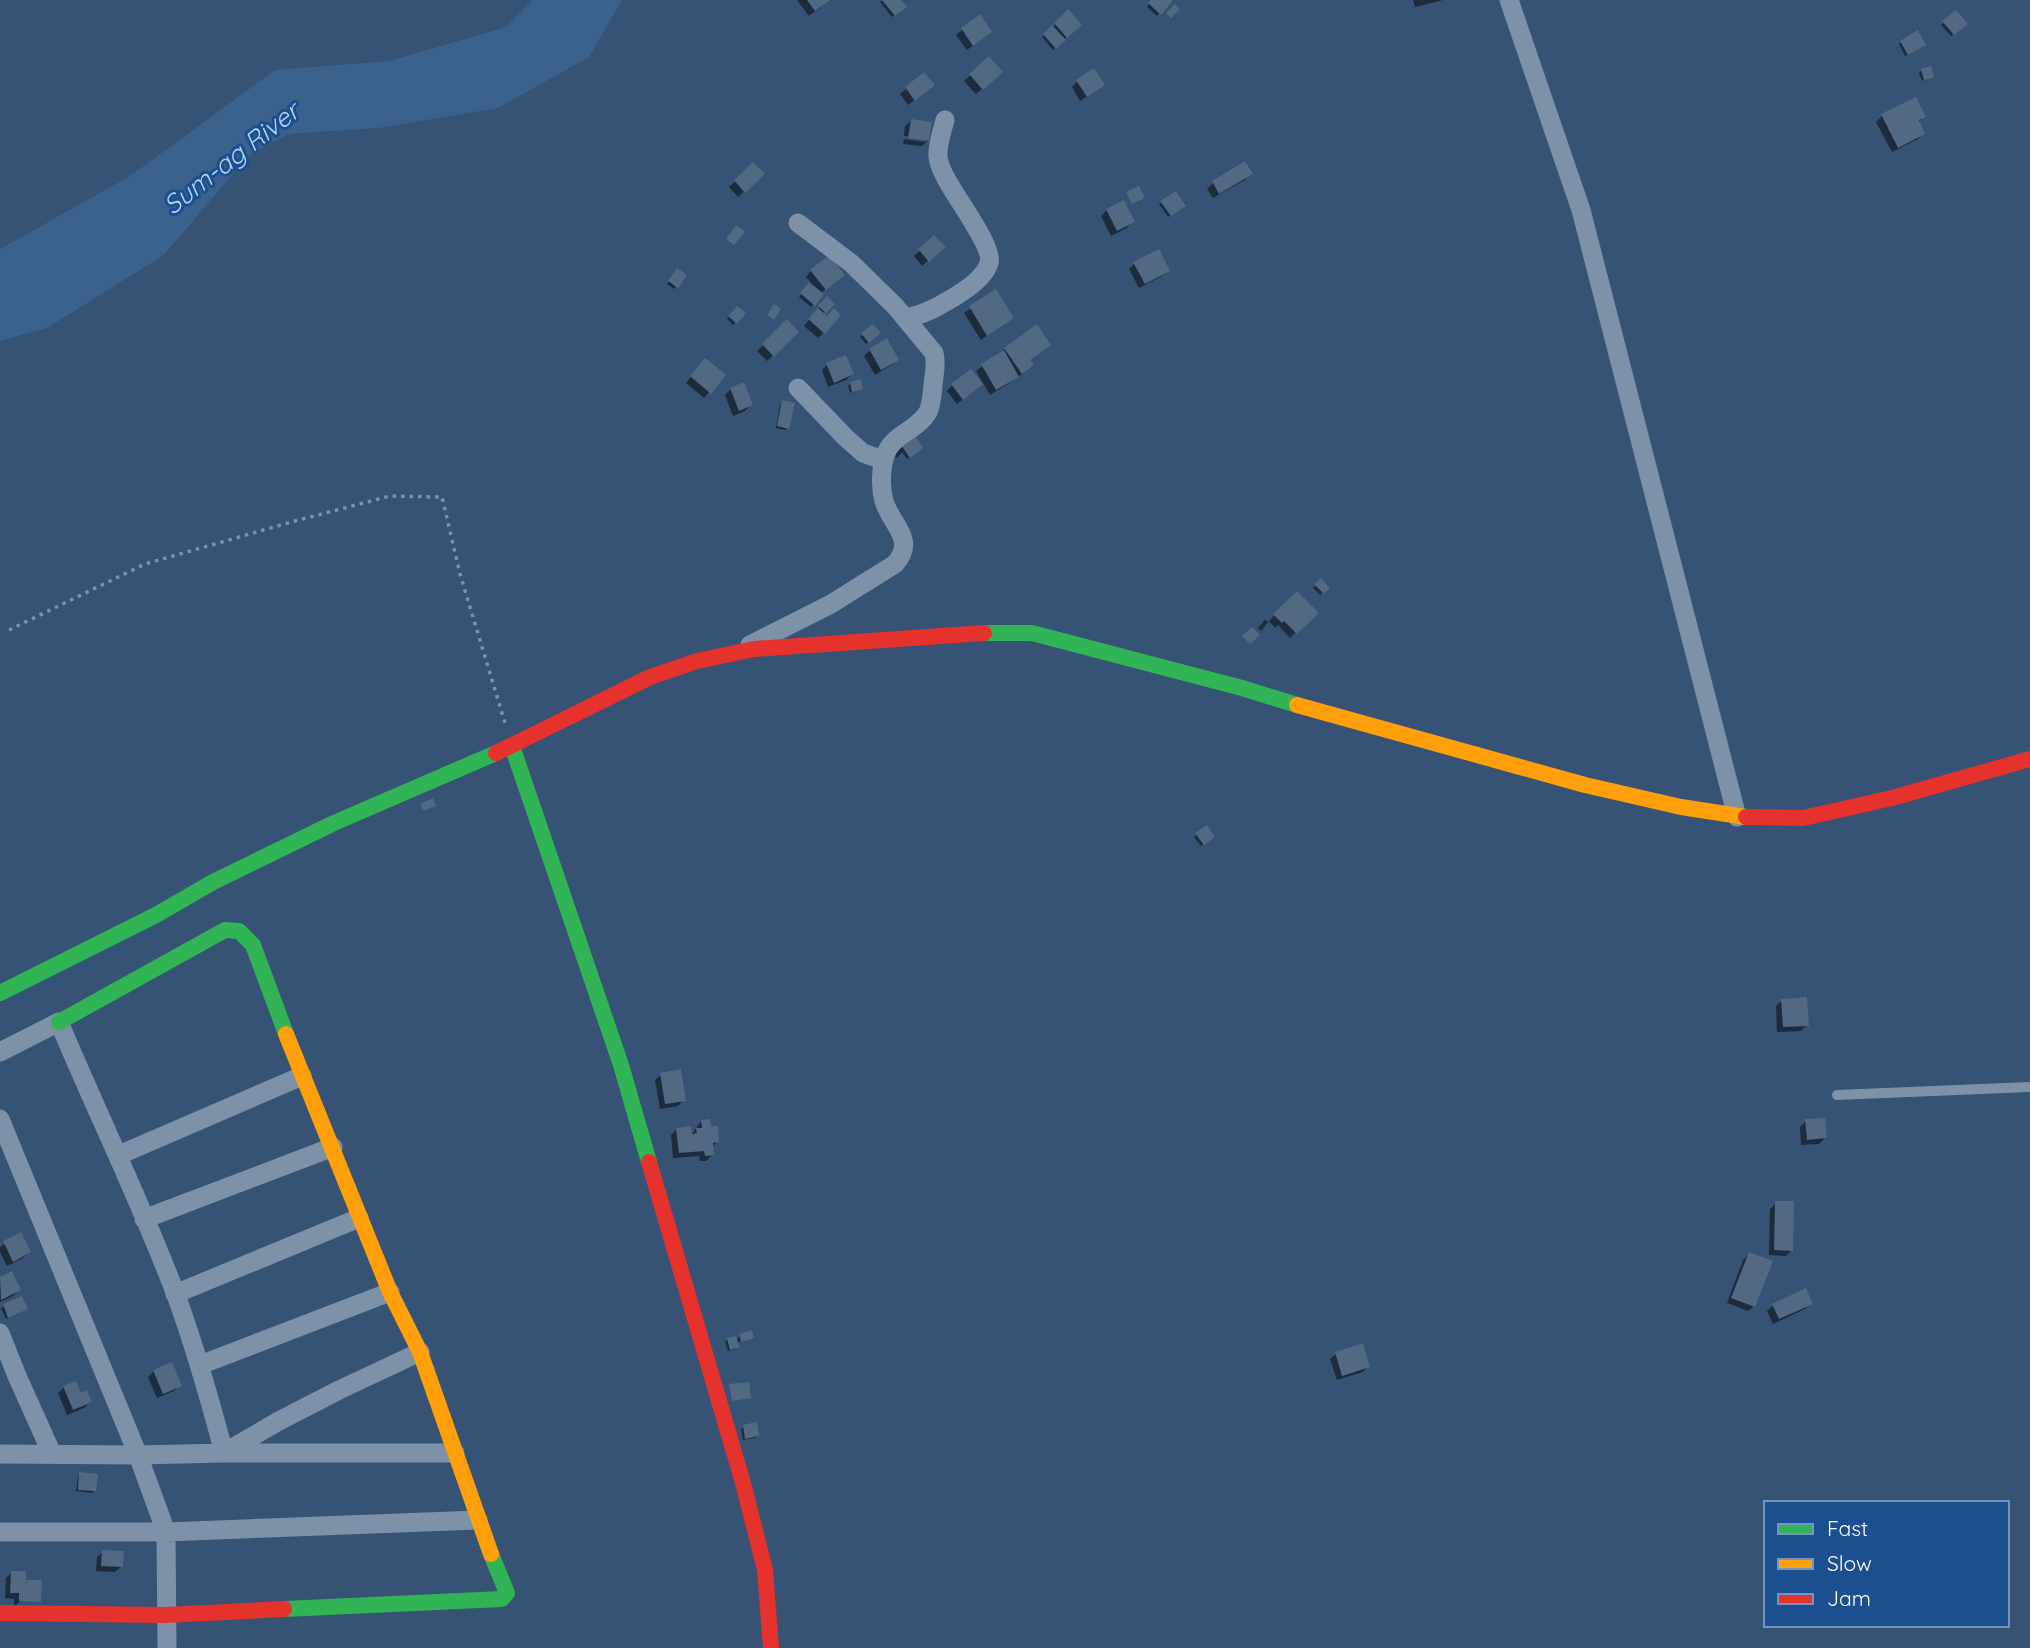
<svg xmlns="http://www.w3.org/2000/svg" width="2030" height="1648" font-family="Quicksand,sans-serif">
<rect width="100%" height="100%" fill="#365274"/>
<path fill="#3b618d" d="M533,0H622L589,57L498,108L378,128L288,134L247,157L164,255L47,328L0,341V249L130,176L275,70L389,61L506,27Z"/>
<path fill="#0007" d="M797,0H826L821,7L809,16Z
M883,0H899L904,7L892,17L880,2Z
M1152,0H1171L1157,16L1147,7Z
M1413,0H1443L1415,7Z
M1068,12L1080,25L1053,50L1042,37Z
M1956,12L1966,24L1951,36L1941,25Z
M979,17L990,32L967,50L956,35Z
M1901,42L1921,47L1905,56L1899,44Z
M989,58L1001,72L976,94L964,81Z
M1922,70L1932,76L1922,81L1919,73Z
M924,74L927,90L908,105L900,94Z
M1077,82L1097,90L1080,101L1072,87Z
M1882,116H1924L1918,123L1923,133L1918,139L1892,152L1876,122Z
M911,121L928,140L922,146L903,144L904,139L925,142V139L904,136L905,126Z
M753,164L762,174L738,197L729,187Z
M1250,174L1245,180L1213,198L1207,189L1213,183Z
M1162,202L1182,208L1168,217L1159,204Z
M1107,210L1132,222L1127,228L1111,236L1101,216Z
M934,237L943,247L922,266L914,256Z
M1135,263L1168,270L1162,276L1139,288L1129,269Z
M811,271L837,280L820,294L822,295L811,307L799,297L811,283L806,277Z
M675,272L685,275L674,289L667,284Z
M995,291L1012,318L981,340L964,313Z
M827,299L832,304L822,314L824,332L818,338L804,326Z
M737,308L743,314L733,325L727,319Z
M787,322L797,332L767,361L757,351Z
M873,326L879,333L866,344L860,337Z
M1005,349L1029,361L1026,371L1011,382L990,395L976,371Z
M870,350L897,360L891,365L875,375L864,356Z
M827,365L852,374L846,380L828,387L822,370Z
M699,366L709,392L704,398L686,383Z
M851,383L861,388L850,393L848,386Z
M952,385L975,390L957,404L947,391Z
M731,389L751,405L745,411L733,416L725,395Z
M783,402L788,428L785,430L776,428L780,405Z
M902,446L919,450L907,459L902,452L897,458L891,453Z
M1321,581L1328,588L1320,595L1313,588Z
M1297,593L1316,613L1290,638L1278,625L1275,628L1269,621L1261,631L1258,628L1265,620L1268,622Z
M1207,827L1210,839L1201,846L1194,837Z
M1782,1000L1807,1025L1801,1031L1777,1032L1776,1006Z
M661,1075L684,1100L678,1106L660,1109L655,1080Z
M701,1121L717,1142L712,1147V1155L706,1161H700L699,1156L673,1158L671,1135L677,1129L690,1137Z
M1806,1121L1825,1138L1819,1144L1801,1145L1800,1127Z
M1776,1203L1792,1250L1786,1256L1769,1255L1770,1209Z
M20,1234L29,1252L23,1258L7,1266L0,1252V1247Z
M1749,1254L1754,1306L1748,1311L1727,1303L1743,1260Z
M12,1273L19,1290L13,1296L0,1302V1279Z
M1805,1291L1811,1303L1805,1309L1773,1324L1767,1311L1773,1306Z
M21,1298L23,1311L6,1319L1,1308Z
M740,1336L752,1337L737,1343L738,1347L735,1349L728,1351L725,1342L728,1340H736Z
M1336,1354L1368,1366L1363,1372L1337,1380L1330,1359Z
M154,1371L180,1385L174,1391L157,1398L148,1377Z
M64,1387L80,1395L90,1402L84,1408L67,1415L58,1393Z
M744,1427L758,1436L755,1438L743,1440L741,1429Z
M80,1474L94,1491L92,1493L76,1491L78,1476Z
M103,1552L121,1567L115,1572L96,1571L97,1557Z
M12,1572L24,1581L40,1582L14,1607V1599L5,1598L6,1578Z"/>
<path fill="#526984" d="M807,0H830L815,11Z
M882,0H901L907,7L895,16Z
M1151,0H1173L1161,15L1148,3Z
M1175,4L1180,9L1171,18L1166,13Z
M1068,9L1082,25L1067,38L1054,23Z
M1956,10L1968,24L1954,35L1942,21Z
M980,14L992,32L973,46L961,28Z
M1052,25L1066,40L1056,49L1043,34Z
M1918,30L1926,45L1908,55L1900,41Z
M989,56L1003,72L983,90L969,74Z
M1931,66L1934,77L1924,80L1921,69Z
M1094,68L1105,85L1087,97L1076,80Z
M924,72L935,85L915,101L905,87Z
M1916,97L1926,117L1919,120L1925,134L1898,148L1881,114Z
M911,119L932,122L929,141L908,138Z
M1245,161L1253,174L1219,194L1212,181Z
M753,162L765,174L745,193L734,180Z
M1139,186L1145,198L1132,204L1126,192Z
M1176,191L1186,206L1171,216L1160,201Z
M1124,200L1135,222L1117,231L1106,209Z
M736,225L745,232L734,245L726,239Z
M934,235L946,247L929,262L918,249Z
M1159,249L1170,271L1145,284L1133,262Z
M829,255L845,275L826,290L810,270Z
M677,268L687,275L678,288L668,281Z
M809,282L824,294L815,306L800,293Z
M996,289L1014,318L987,336L969,306Z
M827,296L835,304L826,313L818,306Z
M774,304L781,309L774,320L767,315Z
M737,306L746,313L737,324L728,316Z
M818,308L827,316L834,308L841,315L825,334L808,319Z
M787,319L799,332L774,357L762,344Z
M873,324L881,333L869,343L861,333Z
M1037,324L1051,345L1030,360L1034,365L1022,374L1004,348Z
M887,338L899,360L881,370L869,349Z
M1004,350L1019,377L996,390L981,364Z
M846,355L854,374L834,383L826,363Z
M705,358L726,375L711,394L690,376Z
M971,369L983,384L963,400L951,384Z
M861,379L863,389L852,392L850,382Z
M744,382L753,405L739,411L730,388Z
M782,400L795,403L789,429L777,426Z
M915,435L923,448L910,458L901,445Z
M1321,578L1330,588L1324,594L1314,584Z
M1297,591L1319,613L1297,634L1284,621L1282,623L1273,614Z
M1252,627L1260,635L1250,644L1242,636Z
M433,798L436,806L423,811L420,804Z
M1207,825L1215,837L1204,845L1195,833Z
M1807,997L1809,1026L1783,1027L1781,999Z
M681,1069L686,1101L665,1104L660,1073Z
M1825,1118L1827,1138L1807,1140L1805,1119Z
M710,1119L711,1126H718L719,1142L713,1143L714,1155L705,1156L704,1151L679,1153L676,1128L691,1126L692,1134L697,1133L696,1128H702L701,1120Z
M1775,1201H1794L1793,1251L1774,1250Z
M21,1232L31,1252L13,1262L3,1241Z
M1749,1252L1773,1261L1755,1307L1731,1298Z
M12,1271L21,1290L1,1300L0,1277Z
M1806,1288L1813,1304L1779,1319L1772,1304Z
M22,1296L28,1309L8,1318L3,1304Z
M752,1330L754,1338L741,1342L739,1334Z
M736,1336L740,1347L730,1350L727,1338Z
M1363,1343L1370,1367L1342,1376L1335,1352Z
M172,1362L182,1386L163,1394L153,1370Z
M76,1381L81,1393L87,1390L92,1402L73,1410L63,1386Z
M749,1382L751,1398L732,1401L729,1384Z
M757,1422L759,1436L745,1439L743,1425Z
M79,1472L98,1474L96,1491L78,1490Z
M102,1550L124,1551L123,1567L101,1566Z
M11,1571H26V1580H42L41,1602L19,1601V1593H10Z"/>
<g fill="none" stroke-linecap="round" stroke-linejoin="round">
<path stroke="#7d92a8" stroke-width="3.5" stroke-dasharray="3.5 5" stroke-linecap="butt" d="M9,630L145,564L295,521L390,496L442,497L460,574L505,723"/>
<path stroke="#7d92a8" stroke-width="10" d="M1837,1095L2030,1087"/>
<path stroke="#7d92a8" stroke-width="19" d="M1509,0L1581,210L1737,817
M905,318C925,315 943,304 959,294C970,287 985,276 989,263C994,248 957,199 948,182C944,175 939,166 938,157C937,145 942,132 945,120
M798,388L846,438L863,453L883,460
M750,645L831,604L895,564C917,539 891,525 884,501C881,490 881,475 883,463C888,433 916,433 928,412C932,403 932,394 933,385C934,374 937,364 934,353L895,306L851,263L798,223
M0,1052L59,1022C97,1113 141,1202 176,1295C195,1347 210,1400 224,1453H455
M0,1119L138,1455L166,1532L167,1648
M119,1155L302,1076
M144,1219L333,1147
M175,1294L359,1218
M0,1333L17,1376L52,1454
M200,1365L390,1292
M0,1454L138,1455L224,1453L277,1422L339,1390L420,1352
M0,1532H166L478,1520"/>
<path stroke="#30b455" stroke-width="16" d="M984,633H1032L1242,688L1297,705
M512,746L621,1065L649,1162
M0,993L156,915L213,882L334,823L496,753
M59,1022L225,930L239,931L253,945L286,1034
M284,1609L502,1599L507,1593L491,1554"/>
<path stroke="#ff9f0a" stroke-width="16" d="M1297,705L1585,785L1681,807L1746,817
M286,1034L390,1292L420,1352L491,1554"/>
<path stroke="#e5322d" stroke-width="16" d="M496,753L650,677L697,661L754,649L984,633
M1746,817L1803,818L1892,798L2030,759
M649,1162L743,1483L765,1570L771,1648
M0,1613L166,1615L284,1609"/>
</g>
<g text-anchor="middle" dominant-baseline="central" stroke-width="6" stroke-linejoin="round" paint-order="stroke">
<g font-size="26" font-style="italic" fill="#b5d3f5" stroke="#1b4f8f">
<text transform="translate(231 158) rotate(-38)">Sum-ag River</text>
</g>
</g>
<rect x="1764" y="1501" width="245" height="126" fill="#1b4f8f" stroke="#7695bc" stroke-width="2"/>
<rect x="1778" y="1524" width="35" height="10" fill="#30b455" stroke="#7695bc" stroke-width="2"/>
<text x="1827" y="1536" font-size="21" fill="#ffffff">Fast</text>
<rect x="1778" y="1559" width="35" height="10" fill="#ff9f0a" stroke="#7695bc" stroke-width="2"/>
<text x="1827" y="1571" font-size="21" fill="#ffffff">Slow</text>
<rect x="1778" y="1594" width="35" height="10" fill="#e5322d" stroke="#7695bc" stroke-width="2"/>
<text x="1827" y="1606" font-size="21" fill="#ffffff">Jam</text>
</svg>
